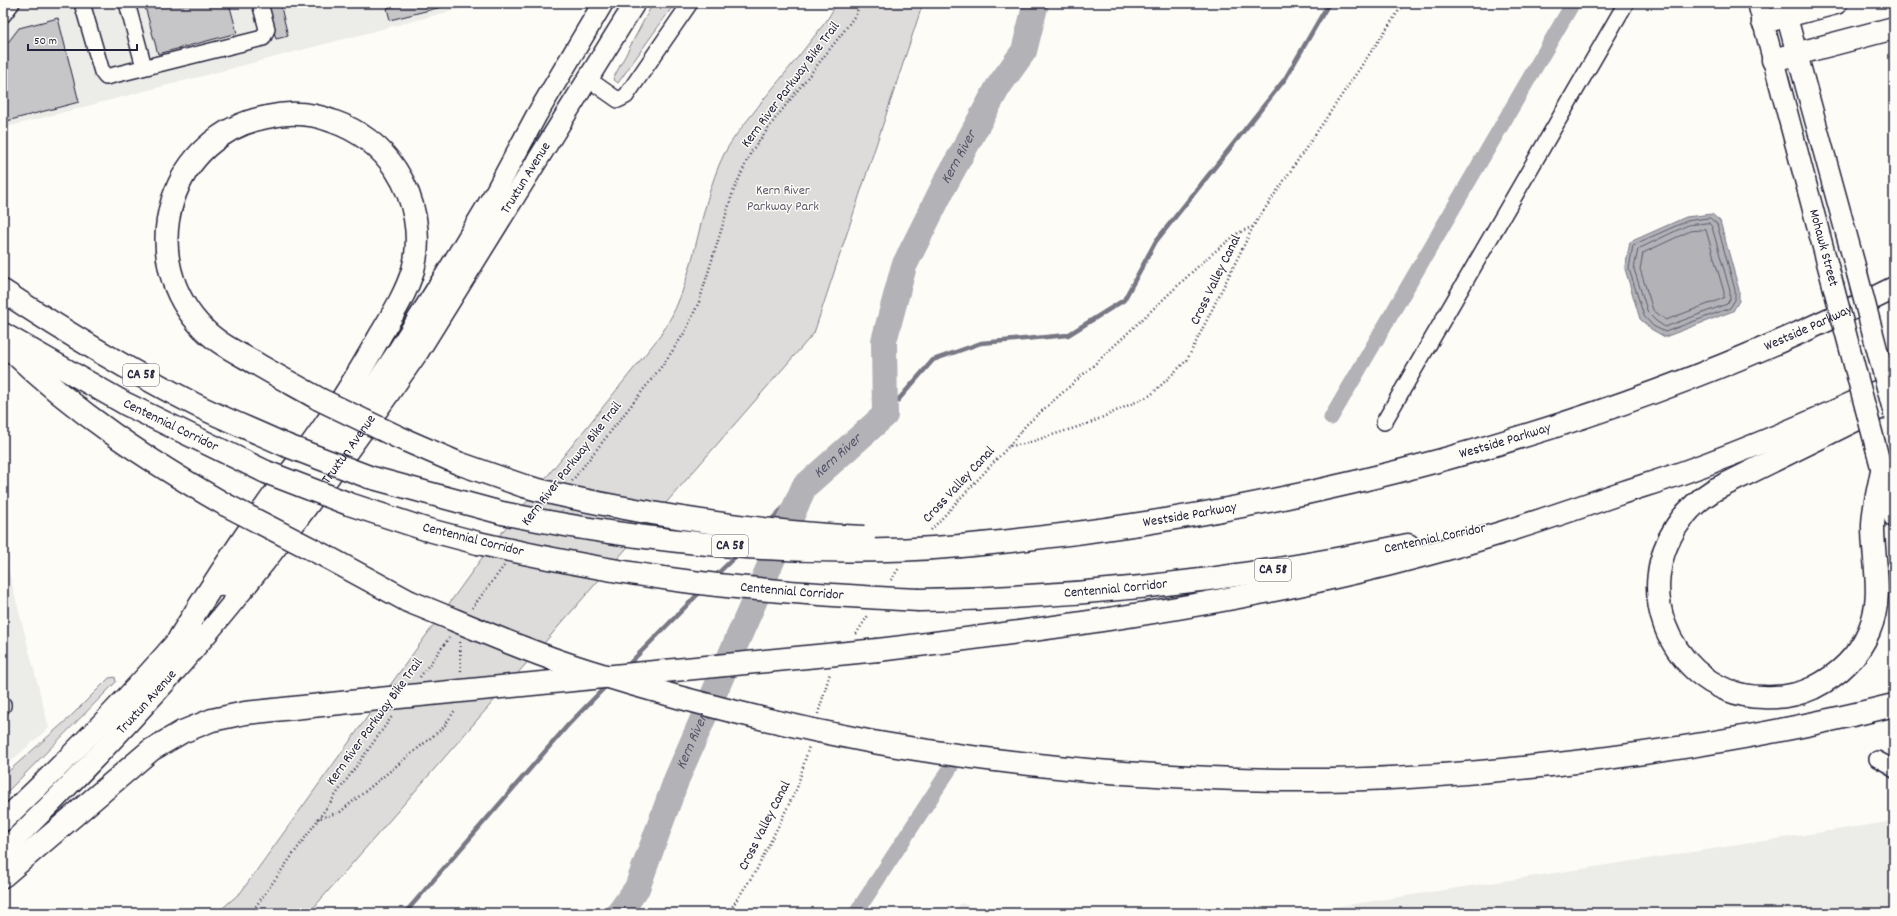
<svg xmlns="http://www.w3.org/2000/svg" width="1897" height="916" font-family="Dekko,sans-serif">
<rect width="100%" height="100%" fill="#fdfcf7"/>
<filter id="ink" filterUnits="userSpaceOnUse"><feTurbulence type="fractalNoise" baseFrequency=".025" numOctaves="2"/><feDisplacementMap in="SourceGraphic" scale="8" xChannelSelector="R" yChannelSelector="G"/><feConvolveMatrix kernelMatrix="1 2 1 2 8 2 1 2 1" color-interpolation-filters="sRGB"/></filter>
<g filter="url(#ink)">
<path fill="#ecece9" d="M3,3H482L3,128Z
M3,549L49,728L3,768Z
M1894,821V913H1295Z
M961,903L989,913H953Z"/>
<path fill="#dddcdb" stroke="#807f8b" d="M653,3H675L618,83L613,79Z
M837,3H923L814,333L309,913H217L241,892L487,551L660,336C697,282 696,212 724,154C734,135 750,118 763,100C785,74 806,47 827,20Z
M115,677L116,682L3,796V776L68,719L109,678Z"/>
<path fill="#b2b2b7" stroke="#787885" d="M1712,214L1720,221L1739,290V301L1733,311L1665,337L1651,329L1640,319L1625,269L1630,242L1686,217Z"/>
<g fill="none" stroke-linecap="round" stroke-linejoin="round">
<path stroke="#5c5c6d" stroke-width="1" d="M1710,218L1717,224L1735,290V300L1730,308L1665,332L1653,326L1644,316L1629,269L1633,245L1687,221Z
M1709,223L1712,227L1730,291V299L1727,304L1665,327L1656,321L1648,313L1634,269L1638,249L1688,225Z
M1706,230L1724,292V298L1666,320L1653,310L1640,269L1643,253L1690,231Z"/>
<path stroke="#787885" stroke-width="4.5" d="M885,415L933,360L981,343L1068,335L1124,300L1156,241L1285,79L1329,3
M768,523L804,487
M713,578L738,554
M625,668L701,591
M405,913L568,725L608,684"/>
<path stroke="#b2b2b7" stroke-width="15" d="M1331,418L1573,3
M856,913L951,767"/>
<path stroke="#b2b2b7" stroke-width="26" id="s1" d="M619,913L637,888L677,778L804,487L885,415L884,341L904,266L945,184L998,87L1024,51L1036,3"/>
</g>
<path fill="#c6c6c8" stroke="#22223b" d="M144,3H229L237,33L158,54Z
M280,3L288,36L276,39L267,4Z
M291,3H313L293,9Z
M407,3H457L390,20L387,8Z
M58,18L79,102L3,122V49L19,28Z"/>
<g fill="none" stroke-linecap="round" stroke-linejoin="round">
<g stroke="#22223b" stroke-width="18">
<path id="minor" d="M82,3L102,72L106,77L263,38L267,29L260,3
M127,3L144,67
M3,15L12,3
M588,79L618,100L626,96L690,3
M1384,422L1626,3
M3,704V706
M1877,759L1892,767L1894,770"/>
</g>
<g stroke="#22223b" stroke-width="23">
<g id="major">
<path d="M1758,3L1833,285"/>
<path d="M1783,3L1857,273"/>
<path d="M1875,444L1894,517"/>
<path d="M223,586L365,400L395,355L446,274L496,191L536,116L603,3"/>
<path d="M3,821C69,758 133,694 191,624"/>
<path id="s2" d="M3,851C59,797 113,741 164,684C257,579 340,465 419,351L635,3"/>
</g>
</g>
<g stroke="#22223b" stroke-width="25">
<g id="highway">
<path d="M1763,22L1836,3"/>
<path d="M1773,60L1894,28"/>
<path d="M3,291C65,332 128,370 194,404C224,419 255,431 285,445"/>
<path id="s3" d="M3,334L126,404L266,472"/>
<path d="M12,351C76,413 149,461 226,505"/>
<path d="M398,437L458,463L524,486"/>
<path d="M1882,470C1879,488 1873,508 1873,527C1873,563 1884,596 1869,631C1858,657 1839,675 1813,688C1798,695 1780,698 1763,697C1738,697 1714,687 1695,670C1638,617 1649,530 1714,490L1894,401"/>
<path d="M369,477L502,513"/>
<path d="M349,504L425,529L478,543"/>
<path id="s4" d="M961,546C1284,516 1603,434 1894,288"/>
<path d="M327,557L408,601"/>
<path id="s5" d="M919,600C1084,598 1246,579 1408,545"/>
<path d="M180,637C212,585 245,535 281,485C295,466 310,447 323,428C344,398 363,366 381,334C393,314 406,293 413,270C422,237 415,199 396,170C381,147 358,130 332,121C311,113 288,112 267,117C171,135 135,251 198,323C214,342 236,352 257,364C277,376 298,387 319,399"/>
<path d="M878,650C1050,629 1222,606 1390,564C1468,545 1543,520 1618,494C1639,487 1659,481 1679,474C1752,448 1824,417 1894,384"/>
<path d="M1097,771C1163,776 1228,780 1294,780C1389,781 1483,773 1576,762C1683,749 1790,731 1894,705"/>
<path d="M3,876L151,750L182,732L212,720L245,713L369,700"/>
</g>
</g>
<path stroke="#22223b" stroke-width="2.5" stroke-dasharray="1 3" stroke-linecap="butt" d="M1009,446L1026,425L1096,363L1207,258L1238,233L1254,226
M572,481L665,362L685,332L699,302L733,192L751,152L775,119L844,31L856,14L860,3
M931,530L1009,446L1024,444L1090,423L1151,395L1187,360L1254,225L1404,3
M891,580L899,568
M472,608L504,566
M856,634L869,614
M460,642L461,673
M420,677L449,638
M818,714L830,673
M317,819L340,812L444,727L455,710
M251,913L393,715
M728,913L757,869L797,788L809,746"/>
<use href="#minor" stroke="#fdfcf7" stroke-width="15"/>
<use href="#major" stroke="#fdfcf7" stroke-width="20"/>
<use href="#highway" stroke="#fdfcf7" stroke-width="22"/>
<g stroke="#22223b" stroke-width="23" stroke-linecap="butt">
<path id="major-bridge" d="M1857,273L1894,414
M1833,285L1875,444"/>
</g>
<g stroke="#22223b" stroke-width="25" stroke-linecap="butt">
<g id="highway-bridge">
<path d="M319,399L398,437"/>
<path d="M285,445L369,477"/>
<path d="M266,472L349,504"/>
<path d="M524,486C566,498 609,505 652,513C722,525 793,534 864,537"/>
<path d="M226,505L327,557"/>
<path d="M502,513C653,544 806,559 961,546"/>
<path id="s6" d="M478,543C544,558 610,571 677,580C757,591 838,596 919,600"/>
<path d="M408,601C468,625 527,652 589,671C682,700 777,724 873,742C947,755 1022,764 1097,771"/>
<path d="M369,700L878,650"/>
</g>
</g>
<use href="#major-bridge" stroke="#fdfcf7" stroke-width="20"/>
<use href="#highway-bridge" stroke="#fdfcf7" stroke-width="22"/>
</g>
</g>
<g text-anchor="middle" dominant-baseline="central" stroke-width="3" stroke-linejoin="round" paint-order="stroke">
<g fill="#fdfcf7" stroke="#646373" stroke-width="1">
<rect x="123" y="364" width="36" height="22" rx="3"/>
<rect x="712" y="535" width="36" height="22" rx="3"/>
<rect x="1255" y="559" width="36" height="22" rx="3"/>
</g>
<g font-size="13" font-weight="bold" fill="#22223b">
<text x="141" y="375">CA 58</text>
<text x="730" y="546">CA 58</text>
<text x="1273" y="570">CA 58</text>
</g>
<g font-size="14" fill="#22223b" stroke="#fdfcf7">
<text transform="translate(791 85) rotate(-53)">Kern River Parkway Bike Trail</text>
<text stroke="none"><textPath href="#s2" startOffset="855">Truxtun Avenue</textPath></text>
<text transform="translate(1823 248) rotate(75)">Mohawk Street</text>
<text transform="translate(1216 280) rotate(-64)">Cross Valley Canal</text>
<text stroke="none"><textPath href="#s4" startOffset="879">Westside Parkway</textPath></text>
<text stroke="none"><textPath href="#s3" startOffset="191">Centennial Corridor</textPath></text>
<text stroke="none"><textPath href="#s4" startOffset="555">Westside Parkway</textPath></text>
<text stroke="none"><textPath href="#s2" startOffset="531">Truxtun Avenue</textPath></text>
<text transform="translate(572 464) rotate(-52)">Kern River Parkway Bike Trail</text>
<text transform="translate(959 485) rotate(-47)">Cross Valley Canal</text>
<text stroke="none"><textPath href="#s4" startOffset="231">Westside Parkway</textPath></text>
<text transform="translate(1435 539) rotate(-12)">Centennial Corridor</text>
<text transform="translate(473 540) rotate(14)">Centennial Corridor</text>
<text stroke="none"><textPath href="#s5" startOffset="197">Centennial Corridor</textPath></text>
<text stroke="none"><textPath href="#s6" startOffset="318">Centennial Corridor</textPath></text>
<text stroke="none"><textPath href="#s2" startOffset="207">Truxtun Avenue</textPath></text>
<text transform="translate(375 722) rotate(-54)">Kern River Parkway Bike Trail</text>
<text transform="translate(765 826) rotate(-63)">Cross Valley Canal</text>
</g>
<g font-size="14" fill="#5a5a6b" stroke="#fdfcf7">
<text x="783" y="191">Kern River<tspan x="783" dy="16">Parkway Park</tspan></text>
</g>
<g font-size="15" font-style="italic" fill="#545466" stroke="#fdfcf7">
<text stroke="none"><textPath href="#s1" startOffset="847">Kern River</textPath></text>
<text stroke="none"><textPath href="#s1" startOffset="511">Kern River</textPath></text>
<text stroke="none"><textPath href="#s1" startOffset="187">Kern River</textPath></text>
</g>
</g>
<rect width="1897" height="916" fill="none" stroke="#fdfcf7" stroke-width="16"/>
<rect x="8" y="8" width="1881" height="900" fill="none" stroke="#22223b" stroke-width="1.5" filter="url(#ink)"/>
<path d="M28 44v6h109v-6" fill="none" stroke="#22223b" stroke-width="2"/>
<text x="34" y="44" font-size="12" fill="#22223b" stroke="#fdfcf7" stroke-width="3" paint-order="stroke">50 m</text>
</svg>
